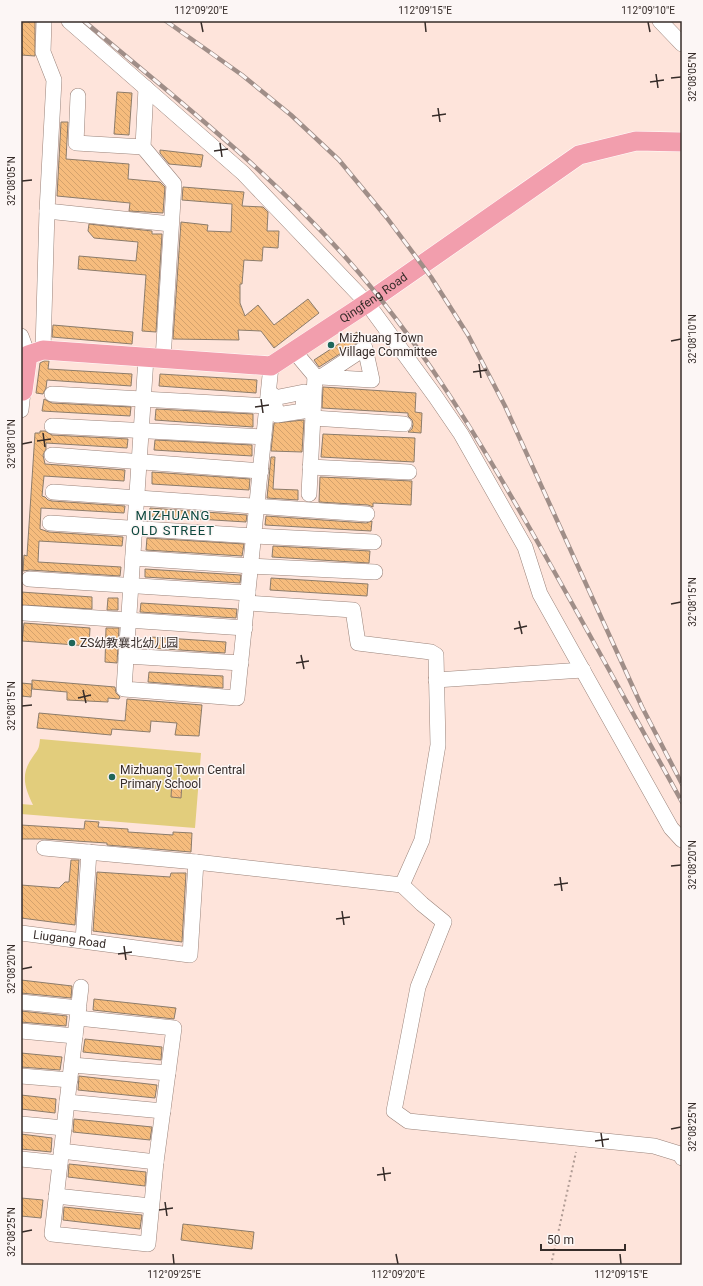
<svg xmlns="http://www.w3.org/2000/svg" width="703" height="1286" font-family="Roboto,'Noto Sans SC',sans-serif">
<defs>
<pattern id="building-back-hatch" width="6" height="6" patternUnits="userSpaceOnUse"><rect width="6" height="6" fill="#f6bc7d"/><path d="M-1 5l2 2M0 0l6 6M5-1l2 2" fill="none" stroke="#d4a26c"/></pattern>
</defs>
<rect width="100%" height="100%" fill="#fee4db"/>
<path fill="#e2cd7c" d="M40,739L201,753L195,828L21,814V804L33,805C25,788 20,775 32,758C38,749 39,750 40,739Z"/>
<path fill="url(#building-back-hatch)" stroke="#8c7c6b" d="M21,21H35V56L21,55Z
M117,92L132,93L129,135L114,134Z
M61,122H68L66,159L129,164L128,179L160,182L165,187L163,213L129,211L130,203L57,196Z
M160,150L203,155L201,167L169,164L160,153Z
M183,187L244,192L242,206L263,207L268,212L267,231H279L278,248L263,247L262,261L244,260L242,284H240V303L245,316L258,305L274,325L308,299L319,313L274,348L261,331L238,330L239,340L173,339L181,222L208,225L207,231L231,232L232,204L182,200Z
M89,224L152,231V234H162L156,332L142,331L146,275L78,269L79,256L136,261L138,242L94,238L88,231Z
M53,325L133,332L132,344L52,337Z
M357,332L362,340L319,367L314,360Z
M44,361H49L48,369L132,374L131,386L47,380L46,388L43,394L36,393L40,363Z
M160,374L257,380L256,393L159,386Z
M323,387L416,393L415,412L422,413L421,433L408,432L412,429L413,424L412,420L408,416V413L322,408Z
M44,399L52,403L131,407L130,416L42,411Z
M156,409L253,414V427L155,420Z
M304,420L302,452L271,451L274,423Z
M40,431H45L52,435L128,439L127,448L46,443V449L43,455L45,464L125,470L124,481L44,476L42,496L45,497L48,500L52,501L125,506L124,513L41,508L40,529L49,532L123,537L122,546L39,541L38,562L121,567L120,576L30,570L23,571L24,555L27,556L35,433H40Z
M323,434L415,438L414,462L321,457Z
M155,440L252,445V456L154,450Z
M271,457H275L273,489L298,490V500L267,498Z
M152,472L250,479L249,490L152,484Z
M320,477L412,481L411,505L373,503V507L368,505L319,502Z
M150,508L247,515L246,522L149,516Z
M266,516L366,523L372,521L371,531L265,525Z
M147,538L244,544L242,556L146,550Z
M273,546L370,551L369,563L272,557Z
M145,569L241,575L240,583L145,577Z
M271,578L368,584L367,596L270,590Z
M21,592L92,597V609L21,605Z
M108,598H118V610H107Z
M141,603L237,609L236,618L140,612Z
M24,623L90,628L89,646L22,641Z
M106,628H119L117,663L105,662Z
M151,637L226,642L225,653L150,648Z
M149,672L223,676V688L148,682Z
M32,680L115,687L116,693L120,697L119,699L108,698V702L67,700V692L32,689Z
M21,683L32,684L31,697L21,696Z
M127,699L202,705L199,736L175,735L177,723L151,721L150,732L112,729L111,735L37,728L39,713L125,721Z
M172,782L182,783L181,798L171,797Z
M85,821L99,822L98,827L128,829V832L173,835V832L192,833L191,852L107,845V843L45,839H21V825L84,829Z
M71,860H79L75,925L21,918V885L59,888L65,882H69Z
M97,872L170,877L171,873H186L182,942L93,931Z
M21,980L72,986L71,998L21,993Z
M94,999L176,1008L174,1019L93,1010Z
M21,1011L67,1016L66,1026L21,1022Z
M85,1039L162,1047L161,1060L83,1052Z
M21,1053L62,1057L60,1070L21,1067Z
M79,1076L157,1085L155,1098L78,1090Z
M21,1095L56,1099L55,1113L21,1109Z
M74,1119L152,1127L150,1140L73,1132Z
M21,1134L52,1138L51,1152L21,1149Z
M69,1164L146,1172L145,1186L68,1177Z
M21,1198L43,1200L41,1218L21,1216Z
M64,1207L142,1215L140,1229L63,1220Z
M183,1224L254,1232L252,1249L181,1240Z"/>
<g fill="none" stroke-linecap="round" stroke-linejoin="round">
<g stroke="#9a837a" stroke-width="16">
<g id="minor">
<path d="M69,21L243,173L367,303L435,396L461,434L525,547L540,594L671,828L682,840"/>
<path d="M660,21L682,44"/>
<path d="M146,88L143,147L174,184L163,359"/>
<path d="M78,96L76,143L143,147"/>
<path d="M47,211L171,224"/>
<path d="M21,336L28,355"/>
<path d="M43,350L47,211L54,80L43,52L44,21"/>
<path d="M294,351L315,376L321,377L372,380L365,348L321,377"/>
<path d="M146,358L124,689L237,698L271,366"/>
<path d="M52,394L267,406"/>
<path d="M273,395L277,415L303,411L304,392L274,398"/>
<path d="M21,410L23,391"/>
<path d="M313,418L404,424"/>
<path d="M52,426L264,437"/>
<path d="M52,455L261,471"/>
<path d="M310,467L409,472"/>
<path d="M53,492L367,514"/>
<path d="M309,494L315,376"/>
<path d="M50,523L254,536L374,542"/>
<path d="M133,558L251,566L375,572"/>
<path d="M29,579L248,593"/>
<path d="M24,613L245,628"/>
<path d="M126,656L241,663"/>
<path d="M436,680L583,670"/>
<path d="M44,848L196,862"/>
<path d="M402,885L422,904L444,922L418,987L394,1111L408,1121L654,1146L680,1154L682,1158"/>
<path id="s1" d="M21,933L190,955L196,862L402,885L422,840L438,745L436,655L431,652L358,643L353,610L247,603"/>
<path d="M83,941L89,852"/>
<path d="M21,1002L79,1008"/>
<path d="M78,1018L174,1028L156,1162"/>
<path d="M21,1031L75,1036"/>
<path d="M72,1065L168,1073"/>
<path d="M21,1076L70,1080"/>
<path d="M67,1102L163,1111"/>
<path d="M21,1124L64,1128"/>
<path d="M61,1151L156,1162L148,1244L52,1234L67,1102L81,987"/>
<path d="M21,1159L60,1163"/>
<path d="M56,1196L151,1206"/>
</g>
</g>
<g stroke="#fff" stroke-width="20">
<g id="major">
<path id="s2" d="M21,390L23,391L28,355L43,350L271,366L367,303L579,155L636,141L682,142"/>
</g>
</g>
<path stroke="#af9b94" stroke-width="2" stroke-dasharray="2 3" stroke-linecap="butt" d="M551,1265L576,1152"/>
<use href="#minor" stroke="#fff" stroke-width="15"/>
<use href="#major" stroke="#f29ead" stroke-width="19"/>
<g stroke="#a08e88" stroke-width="4.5">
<path id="rail" d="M84,21C174,97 268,170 347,259C419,340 475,433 529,527C581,618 631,710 682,802
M166,21L242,75L291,115L339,160L387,218L431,277L468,335L505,406L642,707L682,784"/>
</g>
<use href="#rail" stroke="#fcf6f5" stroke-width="3" stroke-dasharray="9" stroke-linecap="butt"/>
</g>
<path fill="none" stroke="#362c29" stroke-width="1.5" d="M201,22L203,32M425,22L426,32M648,22L650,32M656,74L658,88M671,78L681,77M650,82L664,80M438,108L440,122M432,116L446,114M220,143L222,157M214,151L228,149M22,181L32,180M671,341L681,339M479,364L481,378M473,372L487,370M261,399L263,413M255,407L269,405M43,433L45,447M37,441L51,439M22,444L32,442M671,604L681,602M519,621L522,634M514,629L527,626M301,655L304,669M296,663L309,661M83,690L86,703M78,698L91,695M22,706L32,705M671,866L681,865M560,877L562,891M554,885L568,883M342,911L344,925M336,919L350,917M124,946L126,960M118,954L132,952M22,969L32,967M671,1129L681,1127M601,1133L603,1147M595,1141L609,1139M383,1167L385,1181M377,1175L391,1173M165,1202L167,1216M159,1210L173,1208M22,1232L32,1230M173,1254L174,1264M396,1254L398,1264M620,1254L621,1264"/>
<g fill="#1f6659" stroke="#fcf6f5" stroke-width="1.5">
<circle cx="331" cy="345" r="4"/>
<circle cx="72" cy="643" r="4"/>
<circle cx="112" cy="777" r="4"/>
</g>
<g text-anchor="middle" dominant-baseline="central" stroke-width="3" stroke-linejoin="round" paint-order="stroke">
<g font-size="12" fill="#362c29" stroke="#fcf6f5">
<text stroke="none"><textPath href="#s2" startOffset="406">Qingfeng Road</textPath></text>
<text stroke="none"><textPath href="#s1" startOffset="49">Liugang Road</textPath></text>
</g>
<g font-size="12" fill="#362c29" stroke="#fcf6f5" text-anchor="start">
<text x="339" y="338">Mizhuang Town<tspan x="339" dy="14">Village Committee</tspan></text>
<text x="80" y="643">ZS幼教襄北幼儿园</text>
<text x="120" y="770">Mizhuang Town Central<tspan x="120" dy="14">Primary School</tspan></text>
</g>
<g font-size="13" letter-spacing="1" fill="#0d473e" stroke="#fcf6f5">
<text x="173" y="515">MIZHUANG<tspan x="173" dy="15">OLD STREET</tspan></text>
</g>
</g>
<rect width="703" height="1286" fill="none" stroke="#fcf6f5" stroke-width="44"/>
<path d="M541 1244v6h84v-6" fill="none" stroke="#362c29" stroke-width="2"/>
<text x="547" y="1244" font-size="12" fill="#362c29" stroke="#fcf6f5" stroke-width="3" paint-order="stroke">50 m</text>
<rect x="22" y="22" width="659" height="1242" fill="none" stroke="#362c29" stroke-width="1.5"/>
<g font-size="10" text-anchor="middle" fill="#362c29">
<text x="201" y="14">112°09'20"E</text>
<text x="425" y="14">112°09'15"E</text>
<text x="648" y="14">112°09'10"E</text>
<text transform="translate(692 77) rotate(-90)" y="4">32°08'05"N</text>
<text transform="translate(11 181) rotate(-90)" y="4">32°08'05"N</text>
<text transform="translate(692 339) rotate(-90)" y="4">32°08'10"N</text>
<text transform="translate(11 444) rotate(-90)" y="4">32°08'10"N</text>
<text transform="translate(692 602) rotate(-90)" y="4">32°08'15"N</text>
<text transform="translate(11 706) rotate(-90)" y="4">32°08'15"N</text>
<text transform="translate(692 865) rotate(-90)" y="4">32°08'20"N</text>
<text transform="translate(11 969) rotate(-90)" y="4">32°08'20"N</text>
<text transform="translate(692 1127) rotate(-90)" y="4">32°08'25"N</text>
<text transform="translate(11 1232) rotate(-90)" y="4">32°08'25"N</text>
<text x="174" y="1278">112°09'25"E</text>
<text x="398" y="1278">112°09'20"E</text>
<text x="621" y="1278">112°09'15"E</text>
</g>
</svg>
